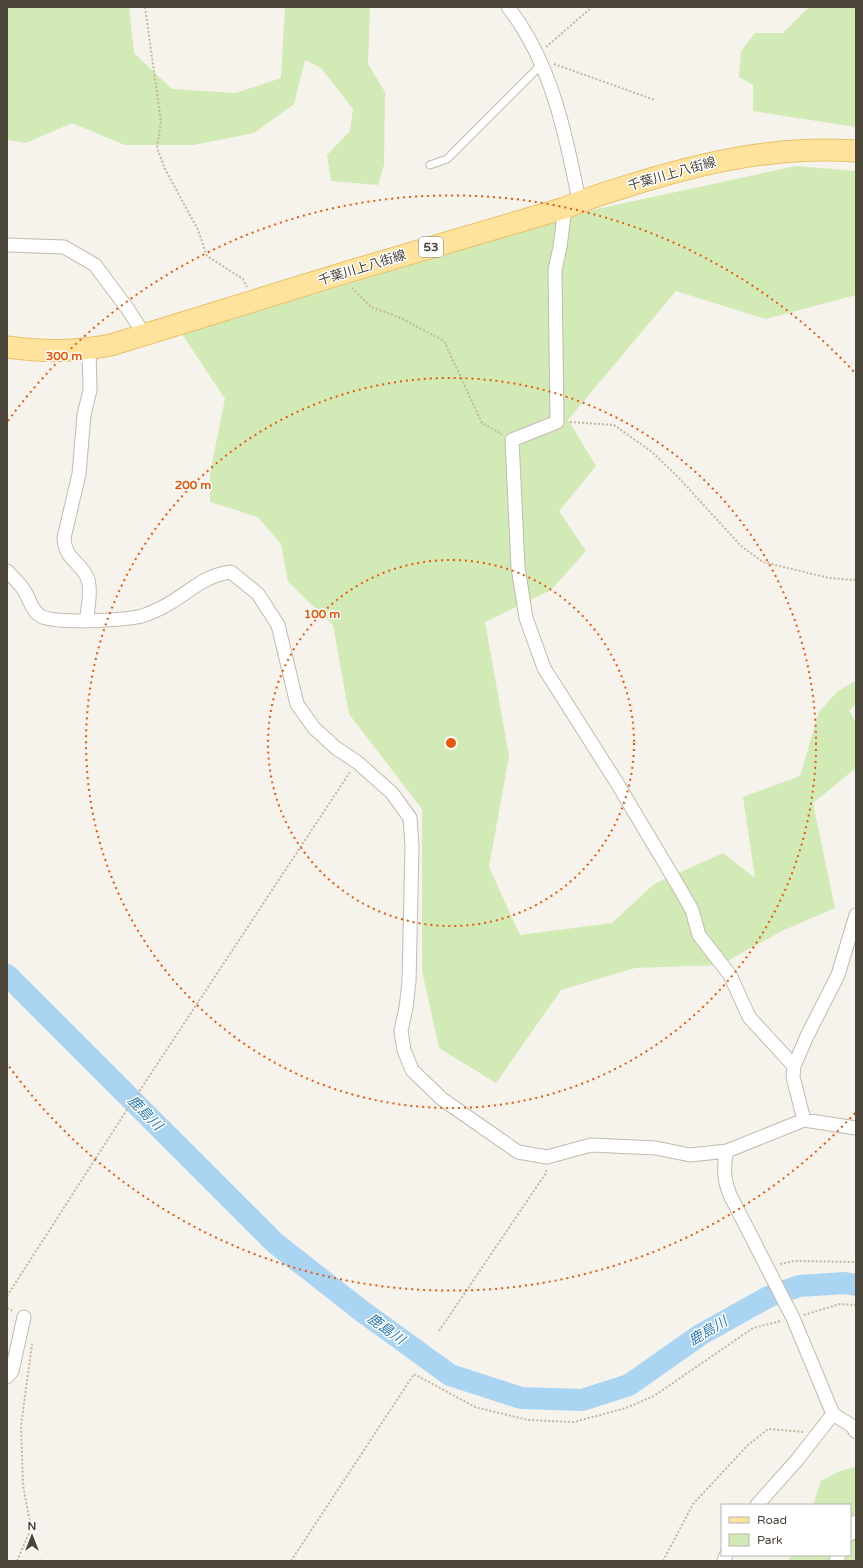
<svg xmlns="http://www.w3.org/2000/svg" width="863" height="1568" font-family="'Varela Round','Noto Sans JP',sans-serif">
<rect width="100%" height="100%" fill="#f6f3ec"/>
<path fill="#d2eab5" d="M7,7H129L134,53L172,89L236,93L281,78L285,7H370L368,64L385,92L384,165L378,185L331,181L327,155L350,131L353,109L321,68L305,60L294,104L254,133L194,145H125L72,123L26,143L7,140Z
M809,7H856V127L753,111V85L739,77L741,51L755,33H783Z
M796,166L856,171V295L766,319L676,291L568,420L596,466L559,511L586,551L551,590L485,622L509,756L489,867L520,935L612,923L654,884L723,853L755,878L743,797L800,776L819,712L838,691L856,681V705L849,710L856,723V768L813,803L835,908L782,931L720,965L635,968L561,990L496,1083L439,1048L422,971V809L349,714L333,625L288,582L281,544L258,517L210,502V473L225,399L182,334L597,209Z
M856,1467V1561H788L791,1555H850V1505H813L821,1481L840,1471Z"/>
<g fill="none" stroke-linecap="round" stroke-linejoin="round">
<path stroke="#a9d4f2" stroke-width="22" d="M7,975L275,1243L363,1312L450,1375L521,1398L582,1400L629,1385L700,1335L768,1297L799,1286L845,1283L856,1285"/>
<g stroke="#c2bbae" stroke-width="9">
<path id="service" d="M430,165L447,159L536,70L541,61"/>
</g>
<g stroke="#c2bbae" stroke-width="15">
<path id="minor" d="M508,7C551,62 566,134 579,201
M565,208L560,247L555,270L557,422L512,440L518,567L526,618L544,668L617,783L679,887L692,910L699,935L730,975L749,1017L794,1066
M7,245L64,247L95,265L127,308L144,334
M7,571C13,578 21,584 25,592C30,600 31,609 39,615C52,625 125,620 142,616C148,614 155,611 161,608C188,595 200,576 231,572L258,594L278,625L297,704L314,728L336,748L357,762L392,793L410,818L412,846L409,982L406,1008L401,1031L404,1050L412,1070L442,1099L518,1152L547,1157L591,1145L656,1148L690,1155L727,1151L804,1120L856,1128
M86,621C88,610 92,587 87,577C79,561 65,559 64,538L79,474L84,415L90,390L89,349
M804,1120L793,1077L794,1066L807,1036L838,975L856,915
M727,1151C723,1166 724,1181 730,1195L793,1318L833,1414L852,1426L856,1432
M7,1377L12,1371L24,1317
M757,1505L797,1460L833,1414
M850,1534L856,1522
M724,1561L726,1555
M836,1561L839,1555"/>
</g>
<g stroke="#e6c16a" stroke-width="23">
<path id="primary" d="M7,347C44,352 74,352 111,345L344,273L565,208C587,198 611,191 634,184C708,161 778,146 856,151"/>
</g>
<path stroke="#c4b79f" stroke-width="2" stroke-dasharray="2 2" stroke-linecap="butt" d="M145,7L161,122L157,148L165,169L198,230L207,256L243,279L247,287
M546,47L592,7
M554,64L655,100
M352,288L371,307L401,318L444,341L482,423L502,434
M570,422L614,425L652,452L679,478L741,546L763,562L829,578L856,580
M780,1264L794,1261L856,1262
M7,1296L123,1116L350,772
M7,1308L13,1311
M804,1315L840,1304L856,1305
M439,1331L546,1173V1170
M17,1561L31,1529L23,1485L21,1426L32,1344
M291,1561L414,1374L475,1407L528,1420L574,1422L626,1408L654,1396L753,1328L781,1321
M663,1561L693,1504L747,1446L768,1429L804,1432"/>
<use href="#service" stroke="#fff" stroke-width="7"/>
<use href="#minor" stroke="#fff" stroke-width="13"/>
<use href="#primary" stroke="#ffe39c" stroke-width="21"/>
</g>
<g fill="none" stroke="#e8590c" stroke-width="2" stroke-dasharray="2 4">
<circle cx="451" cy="743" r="183"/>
<circle cx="451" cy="743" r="365"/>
<path d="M855 1113A548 548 0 0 1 8 1065M8 421A548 548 0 0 1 855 373"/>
</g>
<g text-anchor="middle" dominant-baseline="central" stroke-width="3" stroke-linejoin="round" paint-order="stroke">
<rect fill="#fff" stroke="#817c74" stroke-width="1" x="419" y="237" width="24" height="20" rx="3"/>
<g font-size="12" font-weight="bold" fill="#4b4439">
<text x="431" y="247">53</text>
</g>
<g font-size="13" fill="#4b4439" stroke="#fff">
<text transform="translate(672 174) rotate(-16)">千葉川上八街線</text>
<text transform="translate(362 268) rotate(-17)">千葉川上八街線</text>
</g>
<g font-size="14" font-style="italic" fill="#2e7ab2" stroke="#fff">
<text transform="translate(145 1113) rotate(45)">鹿島川</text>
<text transform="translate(386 1329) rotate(36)">鹿島川</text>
<text transform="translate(708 1331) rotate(-31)">鹿島川</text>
</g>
</g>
<circle cx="451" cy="743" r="6" fill="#e8590c" stroke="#fff" stroke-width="2"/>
<g font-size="12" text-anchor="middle" font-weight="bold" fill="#e8590c" stroke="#fff" stroke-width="3" stroke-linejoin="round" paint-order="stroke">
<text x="64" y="360">300 m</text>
<text x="193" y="489">200 m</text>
<text x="322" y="618">100 m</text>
</g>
<rect width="863" height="1568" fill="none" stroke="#4b4439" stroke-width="16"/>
<rect x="721" y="1504" width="130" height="52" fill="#ffffff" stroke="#b7b4b0"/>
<rect x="729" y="1517" width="20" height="6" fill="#ffe39c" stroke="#b7b4b0"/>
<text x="757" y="1524" font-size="12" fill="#4b4439">Road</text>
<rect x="729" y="1534" width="20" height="12" fill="#d2eab5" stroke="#b7b4b0"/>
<text x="757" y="1544" font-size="12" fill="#4b4439">Park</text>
<g transform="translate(32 1536)" stroke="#ffffff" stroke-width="3" paint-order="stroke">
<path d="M0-3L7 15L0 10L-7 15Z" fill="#4b4439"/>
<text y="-6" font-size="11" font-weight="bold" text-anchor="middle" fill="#4b4439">N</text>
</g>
</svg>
